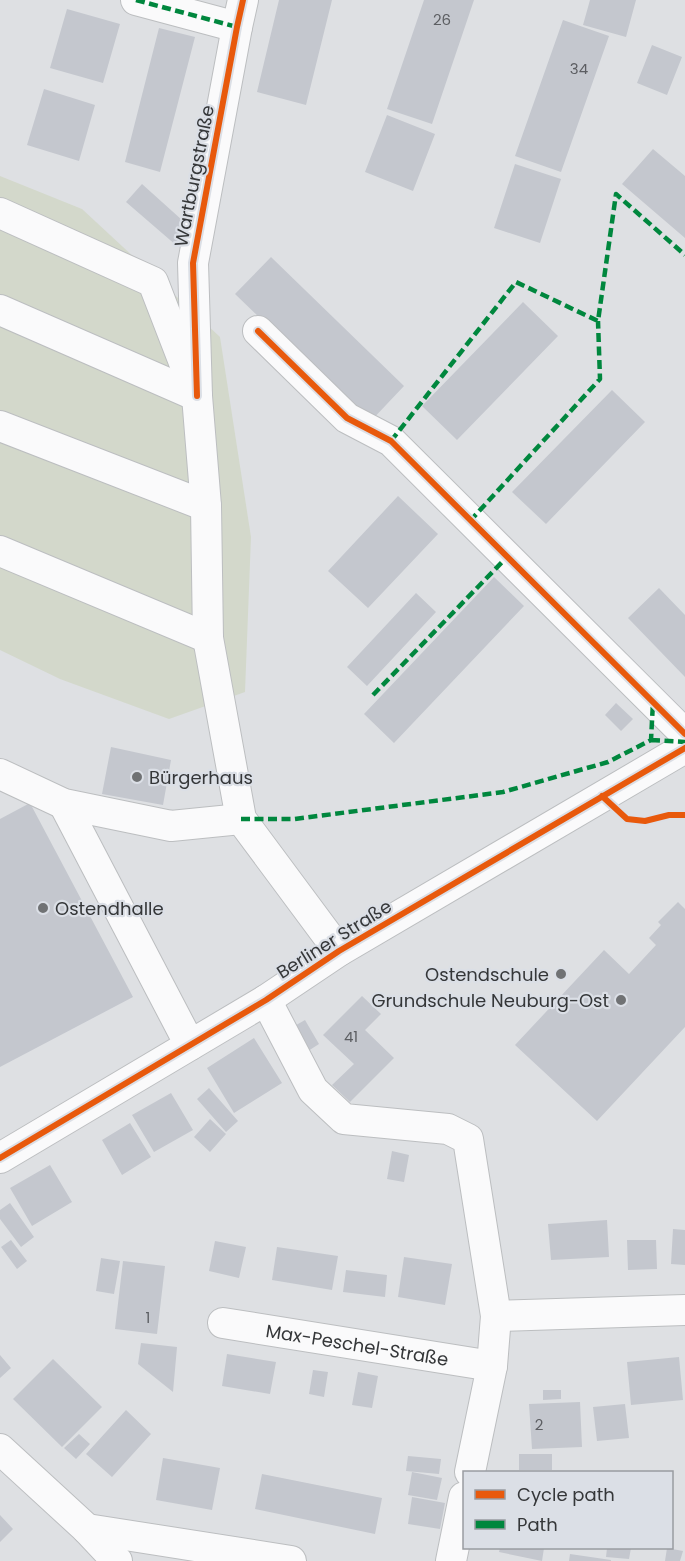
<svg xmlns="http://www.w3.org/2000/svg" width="685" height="1561" font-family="Poppins,sans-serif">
<rect width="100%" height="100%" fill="#dee0e3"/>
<path fill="#d3d8cb" d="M0,176L82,209L220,337L251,537L245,692L169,719L60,679L0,650Z"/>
<path fill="#c4c7ce" d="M279,0H332L306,105L257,92Z
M424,0H474L432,124L387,109Z
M590,0H636L626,37L583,25Z
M67,9L120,24L103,83L50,68Z
M563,20L609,36L561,172L515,156Z
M159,28L195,37L160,172L125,162Z
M652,45L682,57L667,95L637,83Z
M44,89L95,105L79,161L27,145Z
M387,115L435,134L413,191L365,172Z
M653,149L685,176V238L622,184Z
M515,164L561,179L540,243L494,228Z
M142,184L192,229L177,246L126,202Z
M271,257L404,386L369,423L235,294Z
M523,302L558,336L457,440L422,406Z
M612,390L645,422L546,524L512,492Z
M398,496L438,534L368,608L328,571Z
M494,577L524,606L394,743L364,714Z
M659,588L685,615V677L628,618Z
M416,593L436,612L367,686L347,667Z
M616,703L633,719L621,731L605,715Z
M111,747L171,760L163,805L102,794Z
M30,803L133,997L0,1067V819Z
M678,902L685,909V1027L597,1121L515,1045L604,950L629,974L656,945L649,938L661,925L658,922Z
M362,996L381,1014L365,1030L394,1058L350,1102L332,1085L354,1064L323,1035Z
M305,1020L319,1044L305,1053L291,1028Z
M254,1038L282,1083L234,1113L207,1068Z
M209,1088L238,1121L226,1132L197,1099Z
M171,1093L193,1130L154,1152L132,1115Z
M210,1119L226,1134L210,1152L194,1137Z
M130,1123L151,1157L122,1175L102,1140Z
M392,1151L409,1155L404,1182L387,1179Z
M50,1165L72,1202L32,1226L10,1188Z
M10,1203L34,1237L21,1247L0,1219V1210Z
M607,1220L609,1257L551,1260L548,1224Z
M673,1229L685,1230V1265L671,1264Z
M11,1240L27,1261L17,1269L1,1247Z
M627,1240H656L657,1269L628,1270Z
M215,1241L246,1247L239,1278L209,1271Z
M277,1247L338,1256L332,1290L272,1280Z
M404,1257L452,1264L445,1305L398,1297Z
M101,1258L120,1261L114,1294L96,1291Z
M123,1261L165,1266L157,1334L115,1329Z
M346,1270L387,1275L385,1297L343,1292Z
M141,1343L177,1347L173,1392L138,1364Z
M227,1354L276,1362L270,1394L222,1386Z
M0,1355L11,1368L0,1378Z
M679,1357L683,1400L631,1405L627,1362Z
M53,1359L102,1407L62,1447L13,1399Z
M313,1370L328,1372L324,1397L309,1394Z
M358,1372L378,1376L372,1408L352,1405Z
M543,1390H561V1399L543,1400Z
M580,1402L582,1447L532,1449L529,1404Z
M625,1404L629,1438L597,1441L593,1407Z
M126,1410L151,1434L112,1477L86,1454Z
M79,1434L90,1444L76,1459L64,1448Z
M519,1454H552V1470H519Z
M408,1456L441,1459L439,1474L406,1471Z
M163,1458L220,1468L212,1510L156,1500Z
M412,1472L442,1478L437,1500L408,1495Z
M262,1474L382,1498L375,1534L255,1509Z
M412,1497L445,1503L440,1529L408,1524Z
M0,1515L13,1529L0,1542Z
M500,1548H544L542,1561L499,1552Z
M607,1548H631L629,1559L606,1557Z
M667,1548L683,1551L680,1561H665Z
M570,1554L611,1560V1561H569Z"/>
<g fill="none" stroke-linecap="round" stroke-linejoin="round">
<g stroke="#bcbec0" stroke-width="32">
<g id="minor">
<path d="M136,0L237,27"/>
<path d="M0,213L153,282L197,396L206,506L208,638L241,819L339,951"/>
<path d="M0,310L197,396L193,263L237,27L243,0"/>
<path d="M258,331L347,418L391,441L685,734"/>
<path d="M0,426L206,506"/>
<path d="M0,551L208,638"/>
<path d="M0,774L64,804L171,826L241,819"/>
<path d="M64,804L190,1045"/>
<path d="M266,1000L313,1090L344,1119L448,1129L468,1139L496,1316L492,1366L470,1472"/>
<path d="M0,1158L266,1000L339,951L685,748"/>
<path d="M496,1316L685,1310"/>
<path id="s1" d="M223,1323L492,1366"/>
<path d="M0,1449L87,1529L117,1561"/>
<path d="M87,1529L291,1561"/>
<path d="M451,1561L464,1497"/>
</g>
</g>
<path stroke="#c1c1c3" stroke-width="4" stroke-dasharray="4.5 4.5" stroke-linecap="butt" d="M624,817L627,819L645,821L669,815H685"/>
<use href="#minor" stroke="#fafafb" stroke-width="30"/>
<path stroke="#00873e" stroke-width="4.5" stroke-dasharray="9 4.5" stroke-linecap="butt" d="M136,0L237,27
M391,441L516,282L598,321L616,194L685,255
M470,521L600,379L598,321
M373,695L507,557
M651,740L685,742
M241,819H295L503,792L608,762L651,740L653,702"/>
<g stroke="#dbdfe6" stroke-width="10">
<path id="cycleway" d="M258,331L347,418L391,441L685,734
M197,396L193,263L237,27L243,0
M602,796L627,819L645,821L669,815H685
M0,1158L266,1000L339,951L685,748"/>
</g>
<use href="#cycleway" stroke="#e8590c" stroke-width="6"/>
</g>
<g fill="#707274" stroke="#dbdfe6" stroke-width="2">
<circle cx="137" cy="777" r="6"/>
<circle cx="43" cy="908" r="6"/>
<circle cx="561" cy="974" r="6"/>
<circle cx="621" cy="1000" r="6"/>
</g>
<g text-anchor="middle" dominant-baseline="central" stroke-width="4.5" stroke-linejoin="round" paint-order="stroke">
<g font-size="15" fill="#5c5e62">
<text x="442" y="19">26</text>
<text x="579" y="68">34</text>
<text x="351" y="1036">41</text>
<text x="148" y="1317">1</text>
<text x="539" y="1424">2</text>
</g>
<g font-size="18" fill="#353739" stroke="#dbdfe6">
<text transform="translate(194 176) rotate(-79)">Wartburgstraße</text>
<text transform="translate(334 939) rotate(-32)">Berliner Straße</text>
<text stroke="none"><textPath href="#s1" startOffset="136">Max-Peschel-Straße</textPath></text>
</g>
<g font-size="18" fill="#353739" stroke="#dbdfe6" text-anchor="start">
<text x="149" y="777">Bürgerhaus</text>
<text x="55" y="908">Ostendhalle</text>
<text x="549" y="974" text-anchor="end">Ostendschule</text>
<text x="609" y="1000" text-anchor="end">Grundschule Neuburg-Ost</text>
</g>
</g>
<rect x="463" y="1471" width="210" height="78" fill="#dbdfe6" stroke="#999ca1" stroke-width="1.5"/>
<rect x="475" y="1490" width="30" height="9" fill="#e8590c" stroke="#999ca1" stroke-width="1.5"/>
<text x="517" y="1501" font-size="18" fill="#353739">Cycle path</text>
<rect x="475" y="1520" width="30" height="9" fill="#00873e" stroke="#999ca1" stroke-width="1.5"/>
<text x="517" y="1531" font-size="18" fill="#353739">Path</text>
</svg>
